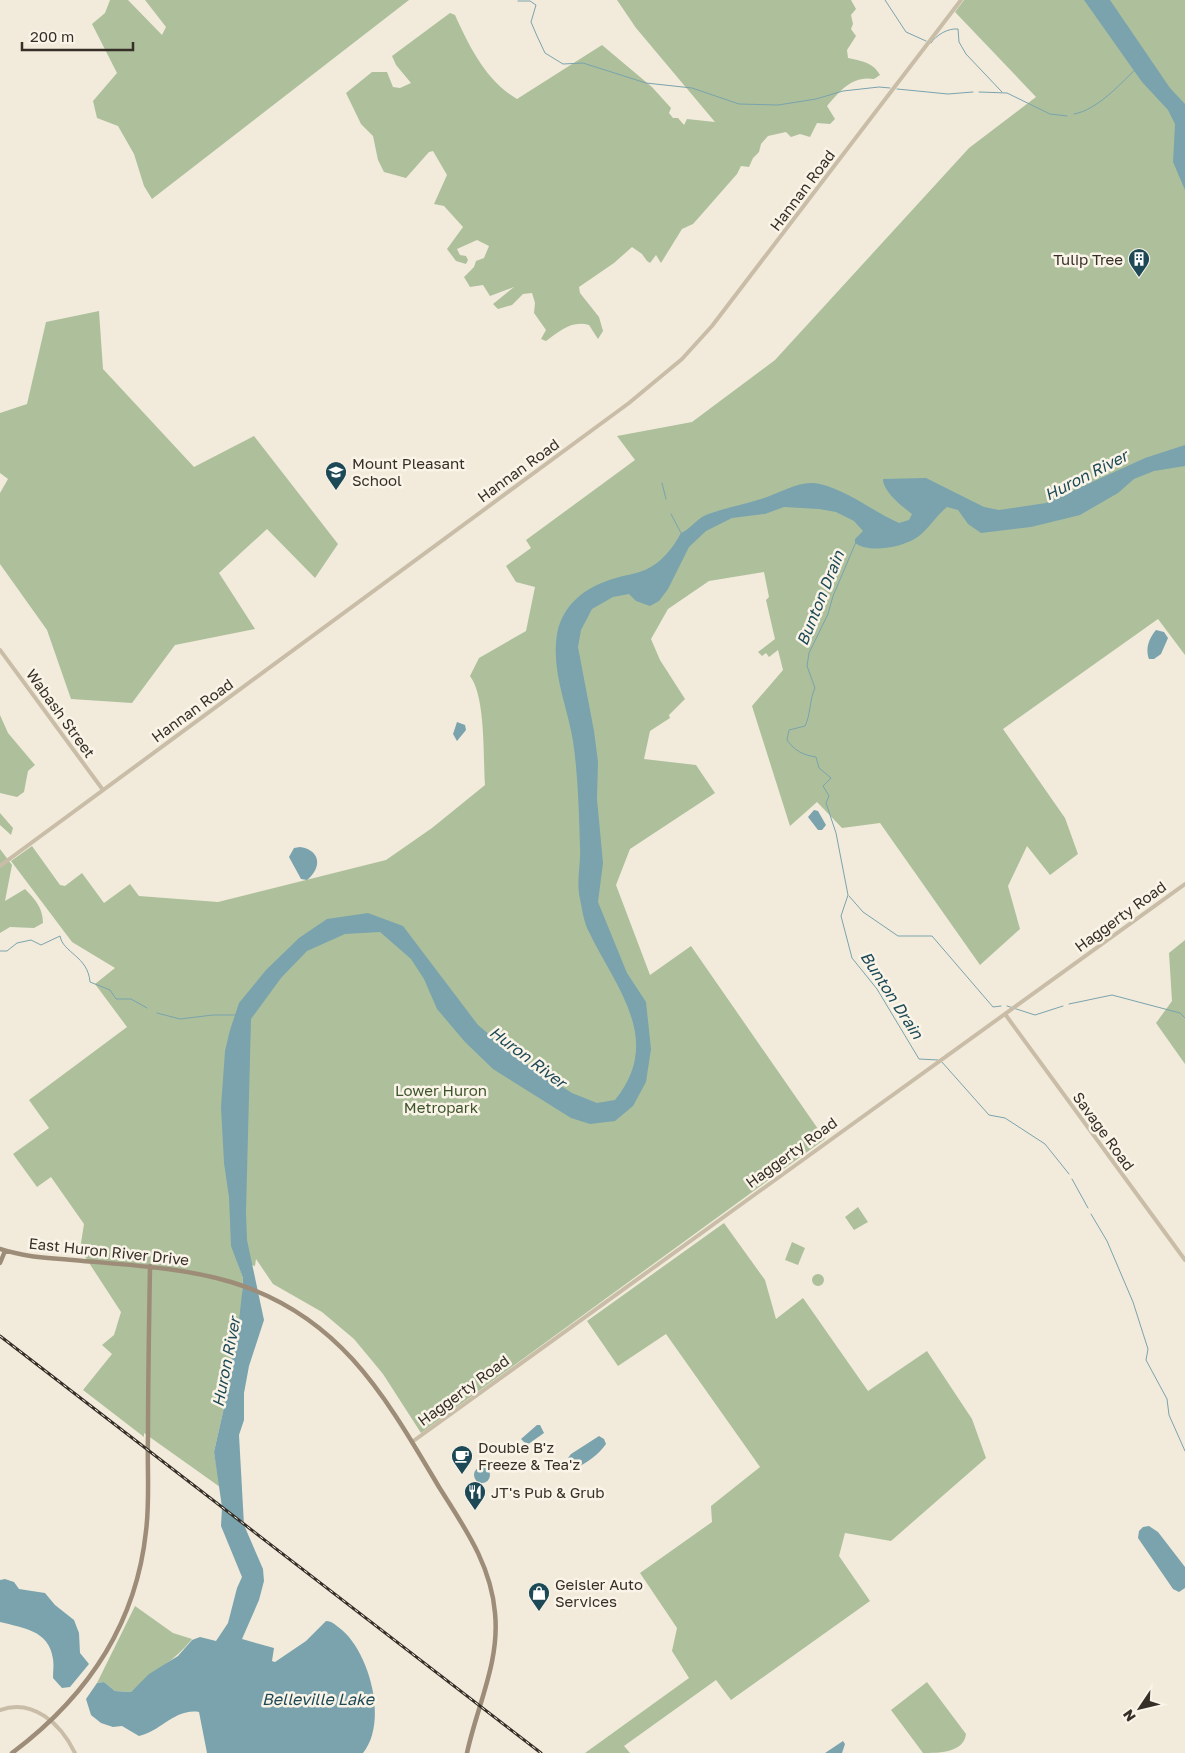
<svg xmlns="http://www.w3.org/2000/svg" width="1185" height="1753" font-family="'Golos Text',sans-serif">
<rect width="100%" height="100%" fill="#f2ebdb"/>
<path fill="#adc09b" d="M110,0H128L162,35L166,27L145,0H409L152,199L144,186L134,154L118,126L97,118L93,101L117,73L92,24L105,13Z
M617,0H851L856,9L851,15L853,24L851,29L856,36L847,50L848,58C861,61 873,62 880,75L874,79C852,75 840,91 827,106L835,119L830,124L817,123L810,137L800,134L791,137L786,132L768,136L761,144L759,152L753,158L749,167L741,166L737,174L701,215L693,224L682,229L661,263L656,255L650,263L647,261L642,254L632,247L614,263L579,287L580,293L599,317L603,331L598,339L589,325C571,320 559,332 546,341L541,339L546,330L534,313L535,303L532,293L523,294L512,305L498,309L493,304L514,287L490,296L483,285L470,287L464,277L474,267L476,261L484,258L489,246L477,240L457,249L460,255L466,256L468,260L466,264L456,261L447,249L463,227L444,206L434,204L447,175L433,151L429,152L406,178L384,172L378,160L373,136L361,124L346,93L372,72H387L393,87L400,88L411,83L396,65L392,56L450,13L455,15C469,46 486,81 517,99L602,45L652,87L671,108L669,113L673,118H678L684,125L687,119L715,122L636,28Z
M964,0H1185V655L1158,619L1003,729L1065,818L1078,854L1050,875L1027,846L1008,886L1020,929L980,965L880,823L842,828L817,802L790,826L752,706L783,670L778,650L769,657L766,653L762,656L758,652L775,639L766,600L769,597L764,572L709,581L668,609L651,639L660,660L685,699L669,715L670,718L650,731L644,759L696,765L715,793L630,849L616,885L650,975L691,946L825,1139L421,1433L383,1374L354,1339L322,1312L273,1284L256,1259L255,1266L237,1261L243,1278L242,1309L237,1339L228,1371L225,1403L214,1452L220,1487L144,1433V1437L83,1390L112,1354L102,1345L114,1335L121,1312L80,1249L84,1224L51,1177L37,1187L13,1154L49,1128L29,1100L127,1027L95,984L115,968L72,942L11,861L32,846L60,885L65,886L82,873L104,903L130,884L139,896L218,902L386,860L432,828L485,785C483,758 486,697 470,676L479,658L526,631L535,587L516,582L506,566L531,548L526,540L635,460L617,436L692,422L775,360L969,148L1036,97L955,12Z
M99,311L103,369L194,467L254,436L338,544L315,578L267,529L219,573L255,629L175,645L132,703L71,699L47,630L0,564V493L8,479L0,473V413L27,404L46,322Z
M0,715L8,733L35,765L28,771L24,792L17,797L0,793Z
M0,813L13,828L11,835L0,825Z
M0,849L12,865L5,901L25,889C35,899 43,908 43,923L34,928L10,927L0,933Z
M1185,940V1064L1156,1023L1172,1001L1169,953Z
M858,1207L868,1222L854,1230L845,1217Z
M724,1223L765,1280L776,1319L803,1298L868,1391L927,1351L972,1419L986,1458L891,1541L845,1533L839,1556L870,1601L731,1700L716,1680L624,1746L630,1753H585L689,1678L672,1651L677,1628L640,1573L712,1522L711,1506L760,1467L666,1334L618,1366L587,1321Z
M792,1242L805,1248L798,1265L785,1260Z
M812 1280a6 6 0 1 1 12 0a6 6 0 1 1-12 0Z
M135,1606L173,1633L192,1639C175,1661 151,1673 131,1692L115,1691L104,1682L97,1683Z
M927,1682L966,1734C964,1753 938,1753 923,1753L891,1710Z"/>
<path fill="#7aa3ae" d="M1084,0H1110L1170,88L1185,104V190L1173,162L1175,124L1168,110L1142,82Z
M1185,445V466L1154,471L1134,479L1118,493L1080,515L1031,527L981,533L968,524L958,510L947,507C936,516 930,527 919,536C905,547 870,554 855,543V539L863,531L854,521L836,512L819,509L784,507L765,514L732,518L706,531L689,547L668,589L659,601L650,606L636,601L629,594L613,597L592,609L581,630L578,647L594,731L598,762L597,799L603,863L598,902L627,973L646,1002L651,1049L646,1082L633,1106L615,1121L590,1124L571,1118L493,1069L465,1042L437,1009L424,979L411,959L380,932L345,934L307,951L281,978L251,1019L246,1212L247,1240L264,1320L249,1366L244,1393V1420L239,1435L244,1525L263,1569L264,1581L259,1600L242,1639L274,1648L272,1661L275,1662L306,1641L326,1621C332,1621 337,1626 342,1630C370,1654 388,1722 363,1753H207L199,1712C175,1708 160,1732 139,1736L122,1726L113,1727L101,1723L91,1715L86,1699L97,1683L104,1682L115,1691L131,1692L149,1674L178,1656L192,1640L200,1637L216,1641L228,1623L237,1588L242,1577L221,1526L222,1507L214,1452L225,1403L228,1371L237,1339L243,1284V1278L231,1246L229,1197L224,1163L221,1107L225,1051L230,1030L239,1003L266,970L299,938L327,919L368,913L403,926L478,1025L516,1057L572,1093L597,1103L615,1100C664,1040 616,988 589,932C584,923 582,909 580,899C576,882 581,865 580,847C579,812 578,775 573,741C567,705 551,671 557,634C563,603 587,586 616,578C625,575 636,574 645,570C661,563 673,548 681,533C691,529 696,519 706,515C724,508 742,505 761,499C779,494 800,479 820,484C849,491 872,511 899,523L909,520L912,514C903,507 883,492 883,479L926,478L984,507L999,510L1046,503L1145,458Z
M1156,630L1164,632L1168,638L1161,654L1154,659H1149C1145,649 1149,638 1156,630Z
M457,722L465,725L466,730L457,741L453,734Z
M814,810L818,811L826,825L822,830H818L808,817Z
M300,847C321,850 322,868 307,880L301,879L289,857L294,848Z
M537,1425H540L544,1433L527,1445L521,1439Z
M599,1436L604,1439L606,1444C599,1454 586,1464 575,1468L569,1463L568,1458L571,1454Z
M474 1475a8 8 0 1 1 16 0a8 8 0 1 1-16 0Z
M1149,1526L1158,1532L1185,1567V1588L1179,1592L1173,1589L1138,1538L1139,1531L1143,1527Z
M5,1579L14,1582L19,1589L45,1593L55,1605L74,1620L79,1633L80,1653L89,1664L70,1687L62,1688L53,1678C53,1672 54,1665 53,1659C49,1630 23,1628 0,1622V1580Z
M843,1741L845,1744L842,1753H825Z"/>
<g fill="none" stroke-linecap="round" stroke-linejoin="round">
<path stroke="#7aa3ae" stroke-width="1" d="M885,0L906,32L926,41
M518,1H530L536,5L531,22L537,36L545,53L563,64L583,63L646,83L692,88L739,104L778,105L816,99L843,91L879,87L890,88
M931,43C936,35 948,28 958,29L959,42L966,54L1002,92
M897,89L948,94L973,92
M979,92L1007,93L1050,114L1067,116
M1074,114C1097,110 1119,85 1135,70
M662,483L666,499
M671,514L681,533
M856,542L833,596L828,614L809,653L807,666L815,688C809,701 811,714 805,726L789,730L787,740C795,751 803,755 816,757L819,768L831,778L823,786L829,796L826,803L836,833L848,895L841,916L852,958L877,989L919,1059L938,1060
M849,896L863,912L898,936H932L993,1007L1001,1006
M0,951H7L17,943L31,940L41,945L60,936C63,953 88,956 90,982L110,990L116,999H131L147,1008
M1069,1004L1112,995L1180,1013L1185,1018
M1007,1006L1035,1015L1063,1006
M157,1013L180,1019L213,1015H238
M941,1061L989,1115L1005,1118L1045,1144L1069,1174
M1072,1179L1088,1208
M1091,1214L1107,1241L1133,1302L1148,1349L1146,1360L1167,1399L1169,1415L1185,1451"/>
<path stroke="#c9bda7" stroke-width="4" d="M0,650L103,790
M0,866L629,403L682,359L712,326L961,0
M1005,1014L1185,1260
M412,1442L1185,884
M0,1710C33,1698 61,1724 75,1753"/>
<path stroke="#9d8c78" stroke-width="4.5" d="M0,1249C24,1257 48,1258 73,1260C126,1265 180,1267 231,1282C340,1315 385,1396 439,1487C464,1527 491,1564 495,1613C500,1662 477,1706 467,1753
M0,1263L5,1251
M12,1753C87,1697 136,1626 146,1531C150,1500 147,1468 148,1436C148,1380 149,1323 150,1266"/>
<g stroke="#362f27" stroke-width="3">
<path id="rail" d="M0,1336L541,1753"/>
</g>
<use href="#rail" stroke="#f9f4e7" stroke-width="1" stroke-dasharray="4" stroke-linecap="butt"/>
</g>
<defs>
<g id="building-pin" transform="scale(1.125)"><path d="M0 17L-7.5 6A9.5 9.5 0 1 1 7.5 6Z" fill="#1d4957" stroke="#f9f4e7"/><path d="M-4-6H4V6H1V3H-1V6H-4ZM-2.5-4.3h1.7v1.8h-1.7ZM.8-4.3h1.7v1.8H.8ZM-2.5-1h1.7V.8h-1.7ZM.8-1h1.7V.8H.8Z" fill="#fff"/></g>
<g id="school-pin" transform="scale(1.125)"><path d="M0 17L-7.5 6A9.5 9.5 0 1 1 7.5 6Z" fill="#1d4957" stroke="#f9f4e7"/><path d="M0-5L7-2L0 1L-7-2ZM-4 1L0 2.5L4 1V4Q0 6-4 4Z" fill="#fff"/></g>
<g id="cafe-pin" transform="scale(1.125)"><path d="M0 17L-7.5 6A9.5 9.5 0 1 1 7.5 6Z" fill="#1d4957" stroke="#f9f4e7"/><path d="M-5.5-4.5H6V0H3Q3 3.5 0 3.5H-2.5Q-5.5 3.5-5.5 0ZM3-3.2v2h1.7v-2ZM-6 4.5H4V6H-6Z" fill="#fff"/></g>
<g id="restaurant-pin" transform="scale(1.125)"><path d="M0 17L-7.5 6A9.5 9.5 0 1 1 7.5 6Z" fill="#1d4957" stroke="#f9f4e7"/><path d="M-5-6h1v4h1v-4h1v4h1v-4h1v5L-1.5 .5V6h-2V.5L-5-1ZM5-6V6H3V1.5H1.5Q1.5-4 5-6Z" fill="#fff"/></g>
<g id="shop-pin" transform="scale(1.125)"><path d="M0 17L-7.5 6A9.5 9.5 0 1 1 7.5 6Z" fill="#1d4957" stroke="#f9f4e7"/><path d="M-5-2.5h2.3a2.7 3.5 0 0 1 5.4 0H5L5.5 6h-11ZM-1.5-2.5h3a1.5 2.3 0 0 0-3 0Z" fill="#fff"/></g>
</defs>
<g fill-rule="evenodd">
<use href="#building-pin" x="1139" y="259"/>
<use href="#school-pin" x="336" y="472"/>
<use href="#cafe-pin" x="462" y="1456"/>
<use href="#restaurant-pin" x="475" y="1492"/>
<use href="#shop-pin" x="539" y="1593"/>
</g>
<g text-anchor="middle" dominant-baseline="central" stroke-width="5" stroke-linejoin="round" paint-order="stroke">
<g font-size="15" fill="#362f27" stroke="#f9f4e7">
<text transform="translate(802 190) rotate(-53)">Hannan Road</text>
<text transform="translate(518 470) rotate(-36)">Hannan Road</text>
<text transform="translate(192 710) rotate(-36)">Hannan Road</text>
<text transform="translate(61 713) rotate(54)">Wabash Street</text>
<text transform="translate(1120 916) rotate(-36)">Haggerty Road</text>
<text transform="translate(1104 1131) rotate(54)">Savage Road</text>
<text transform="translate(791 1152) rotate(-36)">Haggerty Road</text>
<text transform="translate(109 1251) rotate(6)">East Huron River Drive</text>
<text transform="translate(463 1390) rotate(-36)">Haggerty Road</text>
</g>
<g font-size="15" fill="#362f27" stroke="#f9f4e7" text-anchor="start">
<text x="1123" y="259" text-anchor="end">Tulip Tree</text>
<text x="352" y="463">Mount Pleasant<tspan x="352" dy="17">School</tspan></text>
<text x="478" y="1447">Double B'z<tspan x="478" dy="17">Freeze &amp; Tea'z</tspan></text>
<text x="491" y="1492">JT's Pub &amp; Grub</text>
<text x="555" y="1584">Geisler Auto<tspan x="555" dy="17">Services</tspan></text>
</g>
<g font-size="15" fill="#3e542b" stroke="#f9f4e7">
<text x="441" y="1090">Lower Huron<tspan x="441" dy="17">Metropark</tspan></text>
</g>
<g font-size="16" font-style="italic" fill="#1d4957" stroke="#f9f4e7">
<text transform="translate(1086 475) rotate(-27)">Huron River</text>
<text transform="translate(820 598) rotate(-68)">Bunton Drain</text>
<text transform="translate(892 995) rotate(57)">Bunton Drain</text>
<text transform="translate(528 1057) rotate(37)">Huron River</text>
<text transform="translate(226 1362) rotate(-79)">Huron River</text>
<text x="318" y="1699">Belleville Lake</text>
</g>
</g>
<g transform="translate(1140 1708) rotate(235)" stroke="#f9f4e7" stroke-width="4" paint-order="stroke">
<path d="M0-4L9 19L0 12L-9 19Z" fill="#362f27"/>
<text y="-8" font-size="14" font-weight="bold" text-anchor="middle" fill="#362f27">N</text>
</g>
<path d="M22 42v8h111v-8" fill="none" stroke="#362f27" stroke-width="2.5"/>
<text x="30" y="42" font-size="15" fill="#362f27" stroke="#f9f4e7" stroke-width="4" paint-order="stroke">200 m</text>
</svg>
